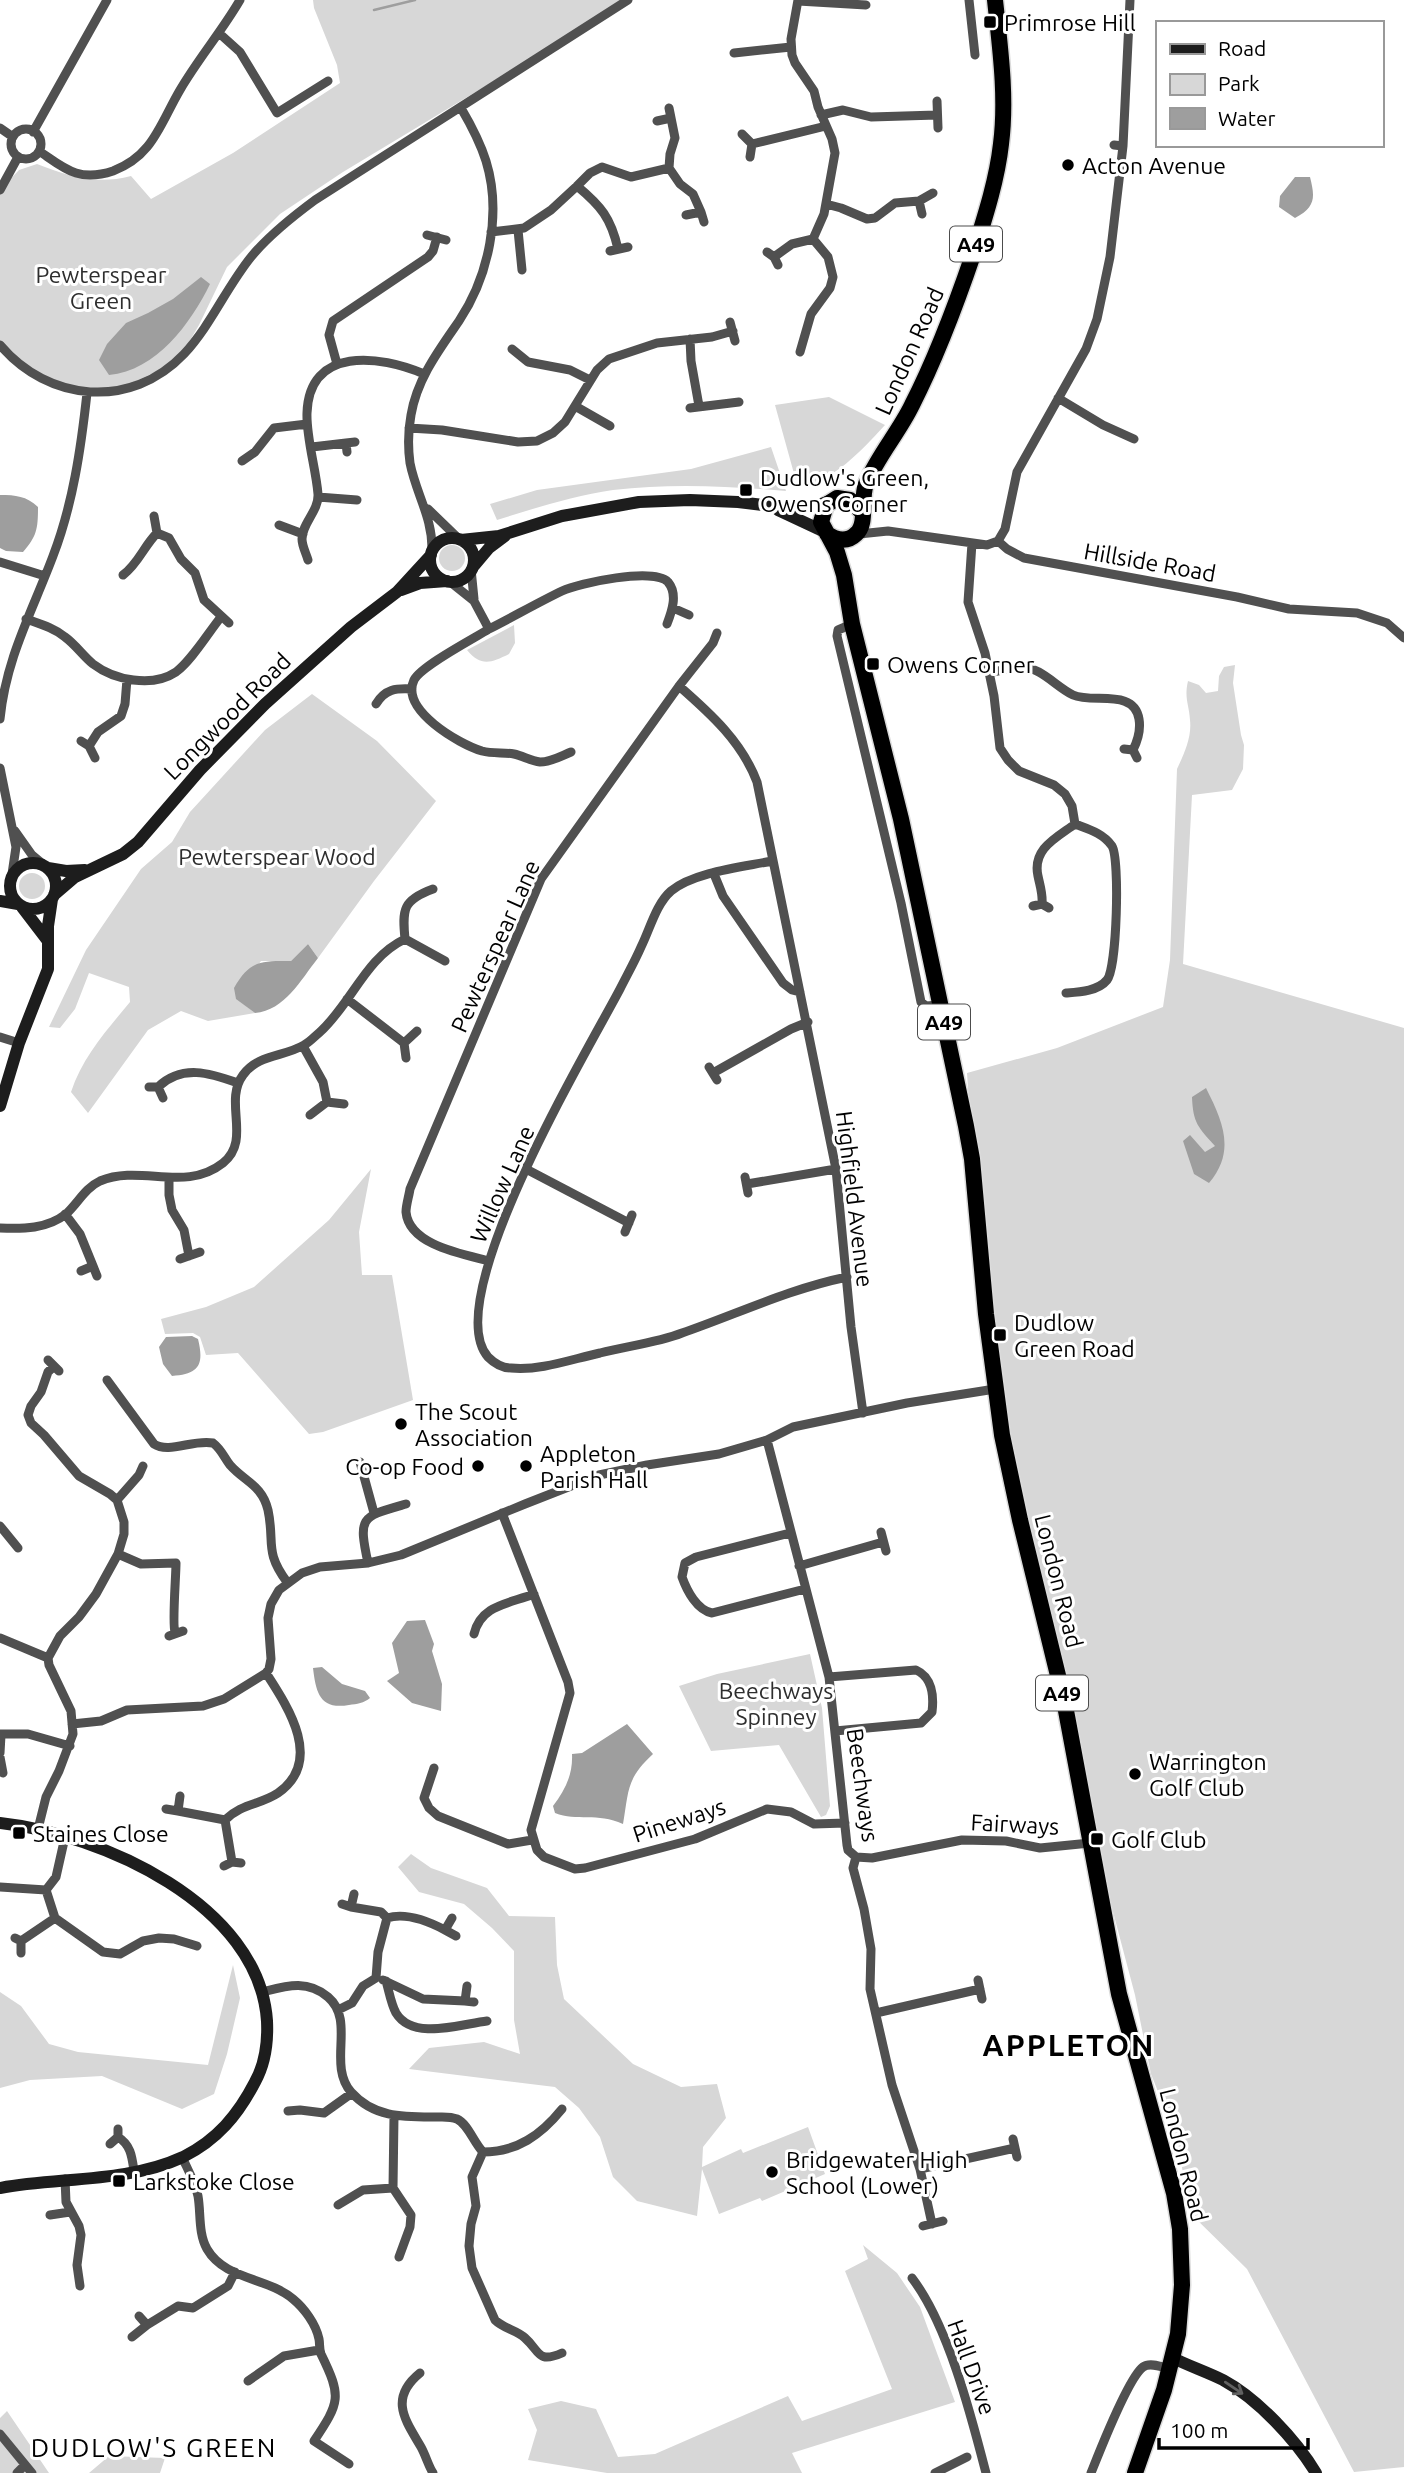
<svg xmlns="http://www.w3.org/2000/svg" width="1404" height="2473" font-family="Ubuntu,sans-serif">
<rect width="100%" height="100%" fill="#fff"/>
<path fill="#d7d7d7" d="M313,0H628L343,172L280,214L227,267L199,325L182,354L170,365L117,390L53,386L0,349V190L19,170L37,164C70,177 97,185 131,176L151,199L233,153L340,83L337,65L314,8Z
M829,397L885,425C859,453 836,479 798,488L775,405Z
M771,447L786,491C728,486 671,483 613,490C573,496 535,508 497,520L490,504L537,490L691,469Z
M439 558a13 13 0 1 1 26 0a13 13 0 1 1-26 0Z
M514,625L515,643L509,654C491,663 481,667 467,650Z
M1235,665L1233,683L1241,735L1244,745L1243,769L1232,790L1192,795L1183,964L1404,1028V2467L1354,2472L1247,2269L1189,2212L1178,2142L1151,2074L1135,1995L1085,1806L1020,1520L974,1181L967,1073L1057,1048L1163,1007L1170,960L1177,769C1184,754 1192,737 1190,720C1189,704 1184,698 1188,681L1199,685L1206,693L1218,691L1219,676L1224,667Z
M312,694L377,741L436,801L374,881L318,958L308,944L291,961H261L236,998L255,1013L208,1021L181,1011L148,1030L88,1113L71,1092C83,1056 107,1030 130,1002L129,987L89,973L75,1009L60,1028L49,1027L86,950L141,869L172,842L190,812L265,730Z
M19 886a13 13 0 1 1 26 0a13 13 0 1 1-26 0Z
M371,1169L359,1232L362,1275H392L413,1400L323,1432L309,1434L238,1353L206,1355L200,1337L193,1333L165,1334L161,1319L206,1307L254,1287L329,1220Z
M810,1654L822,1708L830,1806L826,1815L821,1817L779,1745L711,1751L679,1686L717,1674Z
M411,1854L431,1868L487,1888L509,1916L555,1917L557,1965L564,1999L633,2064L681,2087L717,2084L726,2118L703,2147L702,2167L741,2149L743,2153L808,2127L825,2174L762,2201L760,2198L719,2214L702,2169L697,2216L637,2201L613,2177L600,2137L579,2108L555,2087L409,2069L429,2048L484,2042L520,2054L514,2020V1951L492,1928L464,1904L419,1892L398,1867Z
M233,1965L240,1998L227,2054L214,2094L182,2109L102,2076L30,2080L0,2088V1992L21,2006L49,2044L78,2052L208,2065Z
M863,2245L897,2273L920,2307L955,2402L792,2453L802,2473H607L528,2460L537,2430L528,2409L561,2401L596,2409L618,2457L655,2454L788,2396L802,2421L892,2389L845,2271L868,2259Z
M7,2411L49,2473H0V2418Z
M109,2456L165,2458L160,2473H89Z"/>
<path fill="#9e9e9e" d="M1295,177H1310C1315,197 1316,207 1295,218L1279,207L1280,196Z
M201,277L210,284C191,323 156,371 109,375L99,360L107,344L126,323L148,313L173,299Z
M0,495C16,495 26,496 38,507C38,529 37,536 23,552L6,551L0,548Z
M308,944L318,958C300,981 285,1010 255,1013L236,999L234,988C250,960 261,961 291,961Z
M1206,1088C1223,1122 1236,1151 1209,1183L1194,1174L1183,1141L1190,1135L1205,1152L1215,1146C1198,1127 1193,1123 1192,1097Z
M192,1336L198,1339C204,1364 200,1374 172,1376L163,1364L159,1347L166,1337Z
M425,1620L434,1644L432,1651L442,1684L441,1711L412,1703L387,1681L399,1673L392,1643L407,1621Z
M322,1667L342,1684L365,1691L370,1698C364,1703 357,1704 349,1705C320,1710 316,1693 313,1668Z
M627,1724L653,1754C626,1779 629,1790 623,1824C597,1812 577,1822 555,1813L553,1806C565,1790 573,1775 572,1754L582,1753Z"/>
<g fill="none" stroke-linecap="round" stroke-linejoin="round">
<path stroke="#9e9e9e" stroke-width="2.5" d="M374,10L415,0"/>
<g stroke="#dbdbdb" stroke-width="19">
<path id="highway" d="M862,512L850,500L837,498L826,505L821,522L837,552L844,575L852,624L901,819L966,1126L972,1159L986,1314L1002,1435L1020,1520L1064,1700L1119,1994L1174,2193L1180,2229L1182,2285L1178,2334L1164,2390L1135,2473
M827,534C836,540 847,543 856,534C868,524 860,499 866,484C877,457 899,432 912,405C937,356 956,305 974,252C985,217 997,180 1001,144C1007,97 1000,47 995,0"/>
</g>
<path stroke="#505050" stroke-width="9" d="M798,0L791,39L792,55L795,63L814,91L818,107L832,139L835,153L824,214L813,239L828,257L833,277L830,288L811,314L800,352
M969,0L975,55
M798,1L866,5
M220,34L240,52L277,113L328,81
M734,53L791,47
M937,101L938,128
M821,115L843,110L871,117L937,115
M671,118L675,138L670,154L669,168L680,184L693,194L701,212
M657,121L671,118L669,108
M0,128L13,137
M11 144a15 15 0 1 1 30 0a15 15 0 1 1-30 0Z
M33,132L107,0
M742,134L752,144L750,157
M752,144L826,126
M1114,145L1123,146L1130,0
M39,151C51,159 63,169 76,173C89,177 101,175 113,171C153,156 160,124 180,90C198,59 222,31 240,0
M577,186L590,173L602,167L631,177L669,168
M0,190L18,157
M826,204L841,208L867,219L875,218L895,203L919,201
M922,214L919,201L933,193
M686,215L701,212L704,222
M518,230L522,270
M491,232L524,228L551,210L577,186C601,206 611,218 618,249
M427,235L446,240
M610,251L628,247
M767,252L774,257L778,265
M774,257L792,244L813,239
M730,322L735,341
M690,339L691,361L699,406
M0,345C48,402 131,410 184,354C211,325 226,288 251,257C269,235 292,217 315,200L628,0
M512,349L528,362L570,370L590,380
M337,364L329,335L333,321L428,257L433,251L437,237
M1058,398L1103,425L1134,439
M575,406L610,426
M690,408L739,402
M409,428L442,430L518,442L537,441L553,433L565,422L597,370L609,359L657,343L712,337L733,331
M312,447L346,443
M347,452L346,443L355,442
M242,461L255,452L274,428L307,424
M318,497L357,500
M428,509L459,539
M154,516L157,533
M279,525L303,534
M859,534L888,531L987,545L998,541
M998,541L1007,549L1024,558L1237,597L1289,609L1357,613L1387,623L1404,638
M998,541L1005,529L1017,472L1086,349L1097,319L1110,257L1123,146
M972,543L968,602L985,653L994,696L1000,748L1008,760L1019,771L1054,785L1065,794L1072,806L1075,824C1088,829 1103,833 1112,846C1120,859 1117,968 1107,980C1098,991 1080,992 1066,993
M432,551C433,518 416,494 410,463C408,448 408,431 411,415C417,379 439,350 459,321C489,276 502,213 486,161C480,142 471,125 461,108
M308,560C306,553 302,546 302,539C302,523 319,511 318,494C316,469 306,437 307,413C309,346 380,355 424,374
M0,562L45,576
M471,569L474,599
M123,575C138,564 144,546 157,533L169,538L181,559L195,573L204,600L229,623
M449,581L474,601L489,629C473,639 421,666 414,680C400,710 459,744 482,751C493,754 504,752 514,754C523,756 531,761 540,762C551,762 561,756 571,752
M673,608L689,615
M26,619C40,624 54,628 65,637C76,645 83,656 93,664C114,680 152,688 176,672C192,660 208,633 221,617
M852,624L838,630L837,636L901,903L921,1002L926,1006L940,1005
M489,629C513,617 537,603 562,591C579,583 654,567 668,582C678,594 672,611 667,624
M989,673C999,671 1010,668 1021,667C1041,667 1056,687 1073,695C1093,704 1134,688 1139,719C1141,731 1138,740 1133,750
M679,686C711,714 742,742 757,782L836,1169L851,1327L863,1413
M376,704C385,689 396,688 412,689
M0,719C6,658 32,612 53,556C73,504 81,448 87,393
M81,741L89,746L95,758
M89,746L98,732L121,716L125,704L127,679
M1124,749L1133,750L1137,758
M0,768L16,847L12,874
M15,831L32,855L44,865
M772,861C743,867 694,872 671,891C656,904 650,929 641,947C635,961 627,975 620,989C588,1050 438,1300 488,1357C494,1363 502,1368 511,1368C540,1371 572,1359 600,1353C627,1346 656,1343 682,1333C737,1314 789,1289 847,1277
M714,874L723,896L783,983L792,990L800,992
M1042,904C1043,894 1040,886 1038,876C1032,849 1056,838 1075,824
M1033,906L1042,904L1049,908
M405,939L445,961
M347,999L404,1043
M0,1037L19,1043
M303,1046L323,1082L327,1102
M406,1058L404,1043L417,1031
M709,1067L717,1080
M713,1073L791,1029L808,1022
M149,1087H158L163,1098
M158,1087C182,1064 210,1073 238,1083
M310,1115L327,1102L344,1104
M526,1169L629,1223
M745,1177L748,1193
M169,1179V1195L172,1210L184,1230L189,1256
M747,1184L836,1169
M65,1214L80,1234L93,1266
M0,1228C23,1229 47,1229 66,1214C78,1203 85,1188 100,1181C141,1164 185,1193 223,1163C252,1140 223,1102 243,1075C258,1054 284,1057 304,1045C310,1042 315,1036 320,1032C352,1003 365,958 405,939C402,909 403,900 433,889
M625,1232L632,1215
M180,1259L200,1252
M489,1261C462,1254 409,1245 406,1212C406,1205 409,1196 410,1189L541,879L679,686L713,643L717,633
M81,1271L93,1266L97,1276
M48,1360L59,1371
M107,1380L154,1444C169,1454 193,1439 213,1443C221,1449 224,1457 230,1465C245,1482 262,1485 268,1510C275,1543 264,1551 287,1582
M767,1440L829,1677L847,1845L848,1850L856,1857L853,1868L864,1909L871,1949L870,1989L892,2085L920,2169L932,2224
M360,1462L374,1513
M117,1500L139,1475L143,1466
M502,1513L568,1682L570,1693L531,1830L537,1850L544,1857L575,1869L585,1868L695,1839L767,1809L791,1812L814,1824L845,1823
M0,1526L18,1548
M881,1532L886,1551
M790,1533L696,1557L685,1563L682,1577C687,1591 697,1610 712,1613L805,1589
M118,1554L141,1564L176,1563C176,1576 172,1625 175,1632
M368,1563C358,1516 361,1517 406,1504
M799,1566L883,1542
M474,1634C481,1605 508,1604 534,1594
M169,1636L183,1631
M0,1638L48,1658L49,1665L71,1711L73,1734L59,1771L46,1797L38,1829
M48,1658L60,1636L79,1617L96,1594L118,1554L124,1534V1522L117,1500L110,1494L79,1476L44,1435L31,1423L28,1415L31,1406L41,1392L48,1372L54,1366
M829,1677L916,1670C932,1677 934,1696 932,1712L921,1723L835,1731
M72,1724L101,1721L127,1710L203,1706L224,1699L266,1673L269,1669L271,1659L268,1618L271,1604L279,1590L302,1573L320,1567L368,1563L401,1555L525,1504L599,1475L647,1465L719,1454L767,1440L793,1427L907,1403L995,1389
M0,1734H28L70,1746
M0,1753L1,1735
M0,1757L3,1773
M434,1768L424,1798L429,1808L438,1816L508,1844L532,1840
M166,1809L178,1811L180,1796
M178,1811L225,1820C242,1803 260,1805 278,1793C324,1761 288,1707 266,1673
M225,1820L232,1862
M856,1857L872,1858L962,1840L1006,1841L1040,1848L1090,1843
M224,1866L232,1862L241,1863
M0,1887L46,1890L56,1877L65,1837
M46,1890L55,1918L103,1952L120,1954L143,1941L159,1938L174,1939L197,1946
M342,1904L351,1907L354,1894
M351,1907L381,1912L387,1918C406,1912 428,1921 445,1930
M452,1918L445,1930L456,1936
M15,1938L21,1941V1953
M21,1941L55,1918
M383,1980L423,1999L465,2001
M978,1980L982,1999
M386,1981C389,1991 391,2004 396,2013C413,2041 461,2024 487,2021
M467,1986L465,2001L474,2002
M262,1992C286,1986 307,1979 328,1997C356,2021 327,2064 351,2092C374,2118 404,2117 435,2117C442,2117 450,2116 457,2119C468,2124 474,2143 483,2152L472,2177L476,2206L471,2224L469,2246L472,2268L495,2320C504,2329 517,2330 525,2338C540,2351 537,2364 562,2353
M338,2010L352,2003L363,1986L376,1978L378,1952L387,1918
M876,2013L980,1989
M288,2111L300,2110L324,2113L352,2093
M394,2116L393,2188L411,2215L410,2227L399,2257
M118,2137C131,2145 132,2157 134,2171
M1013,2139L1017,2157
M110,2144L118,2137V2129
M483,2152C517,2152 541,2135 562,2109
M182,2157C188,2170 195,2182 198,2196C201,2213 198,2233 207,2249C225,2280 267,2277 293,2299C304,2308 316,2324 319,2339C320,2344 319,2349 321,2354C342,2397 340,2402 314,2441L349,2464
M920,2169L1015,2148
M65,2179L66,2202L79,2226L81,2235L77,2265L80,2286
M338,2205L363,2190L393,2188
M50,2215L70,2212
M923,2226L943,2221
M912,2278C948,2325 971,2415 986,2473
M147,2325L178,2306L193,2308L228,2286L235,2272
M132,2337L147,2325L139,2316
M420,2373C388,2399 406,2421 421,2447C426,2456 428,2465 433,2473
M248,2381L284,2356L319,2350
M0,2434L32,2473
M17,2473L25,2465
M935,2473L967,2457
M1091,2473C1099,2453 1128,2378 1143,2367C1150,2362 1162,2367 1170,2369"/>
<path stroke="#1d1d1d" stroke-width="12" d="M778,510L825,532
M430 560a22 22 0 1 1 44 0a22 22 0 1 1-44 0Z
M461,540L499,536L562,516L639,502L690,500L738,502L788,508L816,506L830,501
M473,567L489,548L505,536
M401,590L420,583L447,581
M10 886a23 23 0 1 1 46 0a23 23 0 1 1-46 0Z
M48,868L66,871L85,870
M54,895L75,877L123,854L138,842L200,770L265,704L351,627L397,592L431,555
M0,901L18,904
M22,907L48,941
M0,1106L19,1043L48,969V926L52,899
M0,1823C101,1834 259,1904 267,2021C268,2042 265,2064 255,2082C238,2115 217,2140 183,2157C127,2183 59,2177 0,2188
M1173,2358C1189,2366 1207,2372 1223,2380C1258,2399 1296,2440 1316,2473"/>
<use href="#highway" stroke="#000" stroke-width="16"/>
</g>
<defs><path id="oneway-shaft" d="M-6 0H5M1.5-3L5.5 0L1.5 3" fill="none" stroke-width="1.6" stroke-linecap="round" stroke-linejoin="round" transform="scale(1.75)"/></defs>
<use stroke="#616161" href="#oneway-shaft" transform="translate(1234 2388) rotate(34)"/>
<g fill="#000" stroke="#fff" stroke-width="2.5">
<rect x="983" y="15" width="14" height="14" rx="3.5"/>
<circle cx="1068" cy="165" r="7"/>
<rect x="739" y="483" width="14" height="14" rx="3.5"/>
<rect x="866" y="657" width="14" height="14" rx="3.5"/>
<rect x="993" y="1328" width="14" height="14" rx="3.5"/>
<circle cx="401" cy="1424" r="7"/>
<circle cx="478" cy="1466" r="7"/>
<circle cx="526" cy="1466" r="7"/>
<circle cx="1135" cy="1774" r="7"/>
<rect x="12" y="1826" width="14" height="14" rx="3.5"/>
<rect x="1090" y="1832" width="14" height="14" rx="3.5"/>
<circle cx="772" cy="2172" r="7"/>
<rect x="112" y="2174" width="14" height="14" rx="3.5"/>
</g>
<g text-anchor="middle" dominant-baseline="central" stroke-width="6" stroke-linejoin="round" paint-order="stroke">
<g fill="#fff" stroke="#4c4c4c" stroke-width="2">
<rect x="950" y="226.5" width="52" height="35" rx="5"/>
<rect x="918" y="1004.5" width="52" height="35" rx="5"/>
<rect x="1036" y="1675.5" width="52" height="35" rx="5"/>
</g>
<g font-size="21" font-weight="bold" fill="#000">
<text x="976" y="244">A49</text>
<text x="944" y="1022">A49</text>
<text x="1062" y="1693">A49</text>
</g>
<g font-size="23" fill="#000" stroke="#fff" text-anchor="start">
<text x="1004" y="22">Primrose Hill</text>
<text x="1082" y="165">Acton Avenue</text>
<text x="760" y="477">Dudlow's Green,<tspan x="760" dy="26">Owens Corner</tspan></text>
<text x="887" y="664">Owens Corner</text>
<text x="1014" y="1322">Dudlow<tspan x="1014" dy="26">Green Road</tspan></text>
<text x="415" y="1411">The Scout<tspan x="415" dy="26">Association</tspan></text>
<text x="540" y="1453">Appleton<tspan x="540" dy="26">Parish Hall</tspan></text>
<text x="464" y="1466" text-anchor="end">Co-op Food</text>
<text x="1149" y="1761">Warrington<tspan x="1149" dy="26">Golf Club</tspan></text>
<text x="33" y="1833">Staines Close</text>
<text x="1111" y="1839">Golf Club</text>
<text x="786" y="2159">Bridgewater High<tspan x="786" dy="26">School (Lower)</tspan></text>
<text x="133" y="2181">Larkstoke Close</text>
</g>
<g font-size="23" fill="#2e2e2e" stroke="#fff">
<text x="101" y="274">Pewterspear<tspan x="101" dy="26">Green</tspan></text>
<text x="277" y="856">Pewterspear Wood</text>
<text x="776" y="1690">Beechways<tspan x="776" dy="26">Spinney</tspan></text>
</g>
<g font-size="23" fill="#000" stroke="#fff">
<text transform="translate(909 351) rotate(-66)">London Road</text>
<text transform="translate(1150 562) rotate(10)">Hillside Road</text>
<text transform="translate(227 716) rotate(-45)">Longwood Road</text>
<text transform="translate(495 946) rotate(-66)">Pewterspear Lane</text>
<text transform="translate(502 1184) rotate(-66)">Willow Lane</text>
<text transform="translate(855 1199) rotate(83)">Highfield Avenue</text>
<text transform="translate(1059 1581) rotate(76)">London Road</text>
<text transform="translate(863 1785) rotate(82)">Beechways</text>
<text transform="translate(679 1820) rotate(-18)">Pineways</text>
<text transform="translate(1015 1824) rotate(3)">Fairways</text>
<text transform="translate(1184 2155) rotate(76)">London Road</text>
<text transform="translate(972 2367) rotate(70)">Hall Drive</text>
</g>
<g font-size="26" letter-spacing="2" fill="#000" stroke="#fff">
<text x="154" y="2447">DUDLOW'S GREEN</text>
</g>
<g font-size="30" font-weight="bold" letter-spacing="2" fill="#000" stroke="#fff">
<text x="1069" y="2045">APPLETON</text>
</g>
</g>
<rect x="1156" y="21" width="228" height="126" fill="#ffffff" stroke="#999999" stroke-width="2"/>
<rect x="1170" y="44" width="35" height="10" fill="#1d1d1d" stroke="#999999" stroke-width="2"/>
<text x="1218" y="56" font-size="21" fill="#000000">Road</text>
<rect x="1170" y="74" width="35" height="21" fill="#d7d7d7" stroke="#999999" stroke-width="2"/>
<text x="1218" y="91" font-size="21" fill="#000000">Park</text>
<rect x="1170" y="108" width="35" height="21" fill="#9e9e9e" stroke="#999999" stroke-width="2"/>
<text x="1218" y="126" font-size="21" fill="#000000">Water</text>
<path d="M1159 2438v10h149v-10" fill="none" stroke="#000000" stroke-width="3.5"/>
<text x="1170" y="2438" font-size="21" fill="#000000" stroke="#ffffff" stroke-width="5" paint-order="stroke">100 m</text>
</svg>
